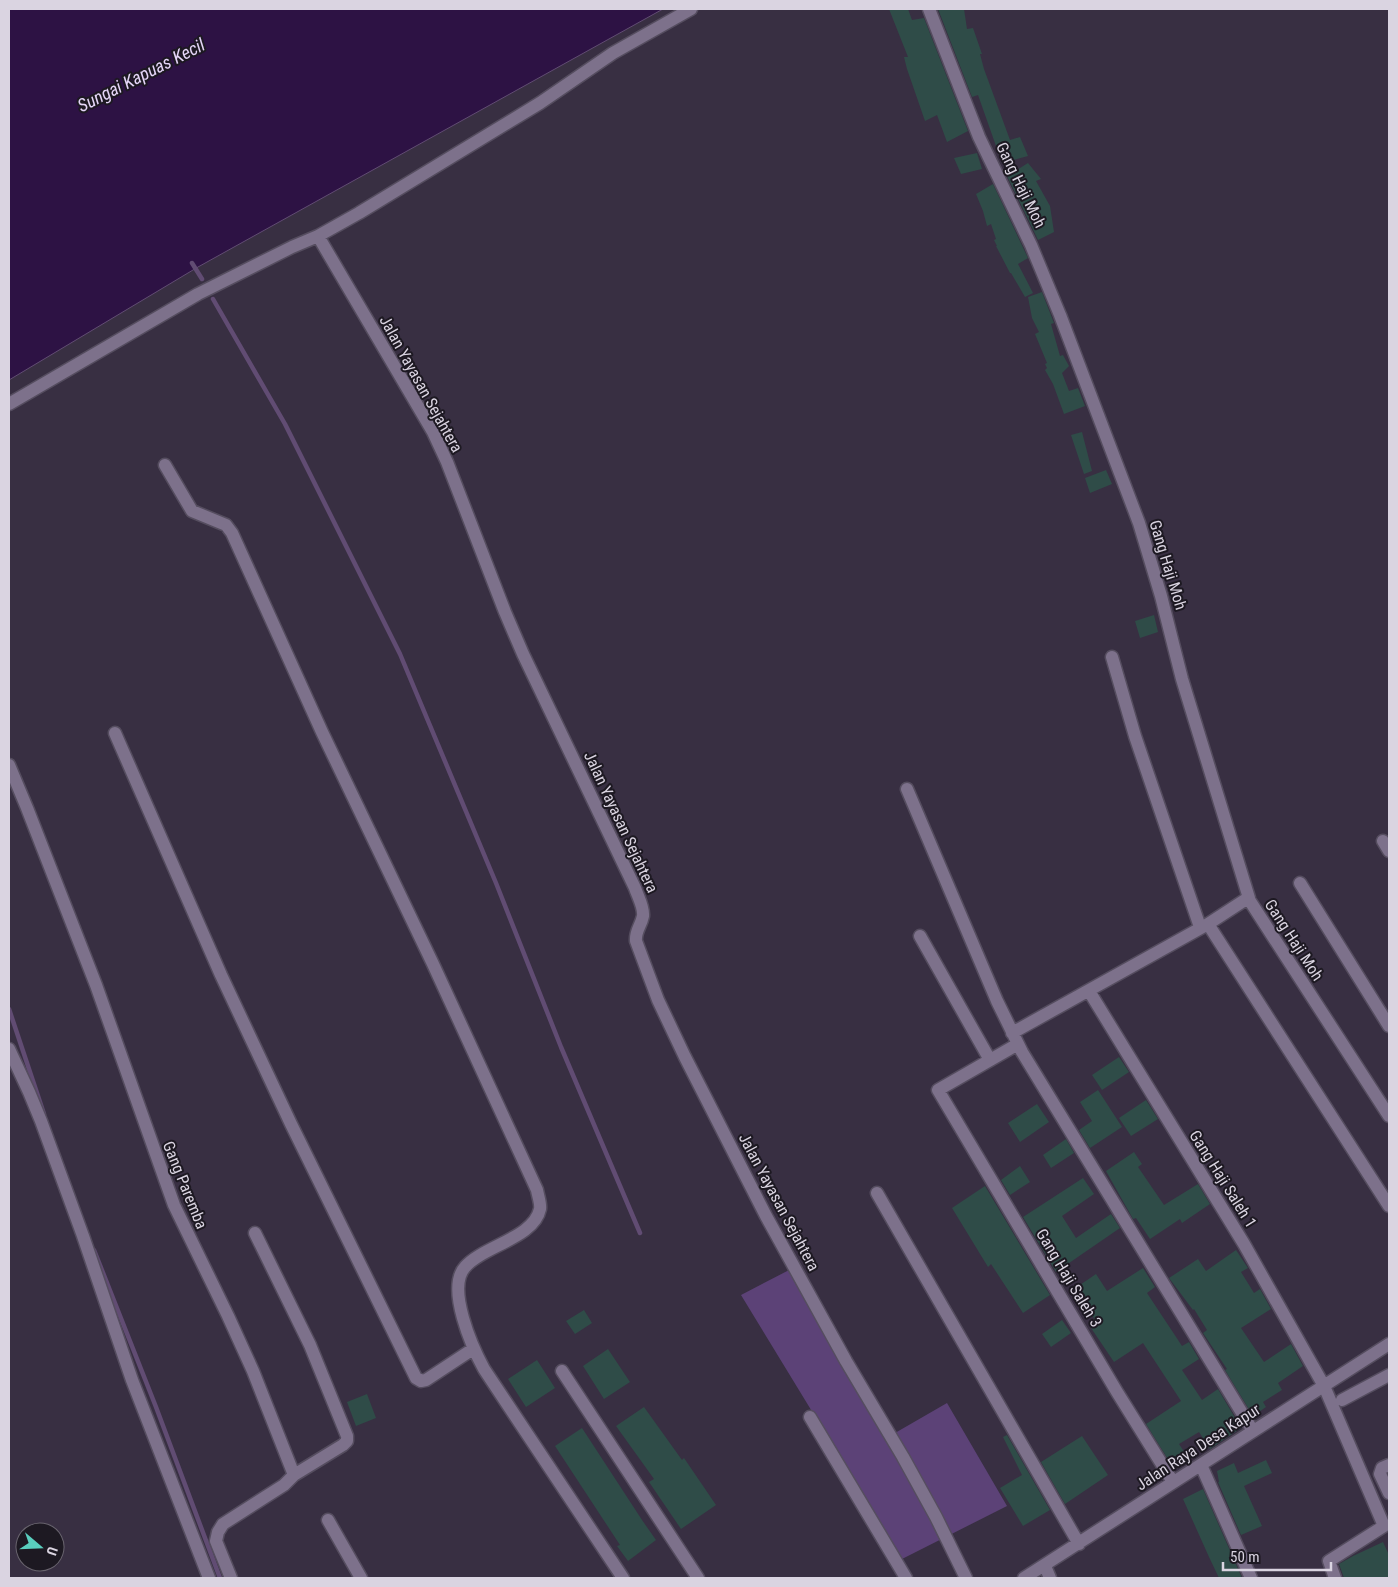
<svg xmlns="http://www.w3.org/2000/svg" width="1398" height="1587" font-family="'Roboto Condensed',sans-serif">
<rect width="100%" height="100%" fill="#382f42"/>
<path fill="#5c4277" d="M793,1268L895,1433L947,1403L1007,1506L902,1559L741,1295Z"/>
<path fill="#2d1244" stroke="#614c73" d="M9,9H663L198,267L9,380Z"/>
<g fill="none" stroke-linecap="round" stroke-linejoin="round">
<path stroke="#614c73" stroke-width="4.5" d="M192,263L202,279
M213,299L285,424L400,654L496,883L561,1047L640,1233
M9,1009L44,1114
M94,1250L156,1407L220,1578"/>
</g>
<path fill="#2f4c48" d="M889,9H908L912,20L924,18L968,131L947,142L937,115L925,121L907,69L904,57H908Z
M938,9H964L967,29L973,28L982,54H980L984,69L1010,140L1020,137L1028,156L1002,163L978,95L972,97Z
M977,153L982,169L961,174L954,158Z
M1028,163L1041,179L1036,181L1050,206L1054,232L1038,240L1007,176Z
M993,184L1028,258L1018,264L1033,293L1025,297L1011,273H1010L996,246H997L994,240L996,239L991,224L987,226L983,211L976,194Z
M1042,292L1054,323L1051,324L1060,356L1063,355L1069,366L1062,373L1069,391L1078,388L1085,406L1064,414L1053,384L1045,370L1047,368L1045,364L1047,363L1035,334L1039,332L1032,318L1028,297Z
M1082,432L1092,471L1084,474L1071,435Z
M1106,470L1112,484L1090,493L1085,478Z
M1154,615L1158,632L1140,638L1135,621Z
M1119,1057L1129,1072L1102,1090L1092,1075Z
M1098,1090L1122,1127L1090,1148L1079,1130L1092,1121L1080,1102Z
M1146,1100L1158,1119L1131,1136L1119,1118Z
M1037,1104L1049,1122L1020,1142L1008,1123Z
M1066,1139L1074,1153L1051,1168L1043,1155Z
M1134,1152L1142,1164L1138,1167L1164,1205L1198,1184L1210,1204L1182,1223L1180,1219L1150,1239L1136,1218L1133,1219L1106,1171Z
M1020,1166L1030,1182L1010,1195L1001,1180Z
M1083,1178L1094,1194L1062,1216L1076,1238L1111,1214L1120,1228L1056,1272L1023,1217Z
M985,1186L1050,1295L1023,1313L991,1264L988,1267L952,1208Z
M1236,1250L1248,1268L1241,1272L1254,1293L1260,1289L1271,1309L1241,1328L1264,1362L1291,1344L1303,1366L1278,1383L1282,1390L1263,1402L1266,1407L1253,1416L1225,1370L1227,1369L1203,1333L1207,1330L1194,1309L1193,1310L1169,1278L1198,1259L1206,1271Z
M1143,1268L1155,1287L1147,1293L1182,1346L1189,1342L1199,1359L1182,1370L1202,1400L1218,1389L1241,1428L1210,1449L1199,1432L1179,1444L1189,1459L1174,1469L1146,1424L1181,1401L1143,1343L1114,1362L1091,1328L1098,1324L1074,1289L1096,1274L1107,1291Z
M584,1310L592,1323L575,1334L566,1321Z
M1062,1320L1071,1333L1051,1347L1042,1334Z
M608,1349L630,1382L604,1399L583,1366Z
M537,1360L555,1388L526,1407L508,1379Z
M367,1394L376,1418L356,1426L347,1402Z
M644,1407L682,1460L684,1458L716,1505L681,1529L649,1482L654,1479L616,1426Z
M582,1428L642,1520L656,1540L628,1561L617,1546L620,1545L555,1446Z
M1007,1435L1050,1510L1023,1526L1000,1488L1022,1475L1003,1437Z
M1082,1436L1108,1475L1065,1504L1041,1462Z
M1266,1460L1272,1473L1244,1486L1262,1526L1241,1535L1218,1482H1219L1217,1471L1234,1463L1238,1473Z
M1203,1489L1242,1578H1219L1209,1557L1183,1499Z
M1383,1542L1389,1555V1578H1344L1339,1564L1353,1556Z"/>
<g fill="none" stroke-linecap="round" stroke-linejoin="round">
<g stroke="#554d5f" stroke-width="15">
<path id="minor" d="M929,9L979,137L1031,245L1060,315L1139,523L1161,596L1182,679L1249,898H1248L1389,1116
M318,236L433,432L447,462L505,612L523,654L635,888C638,897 644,907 643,916C641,926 635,931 636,941L658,1000L685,1057L766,1216L846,1361L903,1457L936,1517L966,1578
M9,404L198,294L292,247L318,236L359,213L540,103L613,53L691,9
M165,465L192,511L226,525L232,533L322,732L433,964L537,1190C538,1196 541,1204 540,1209C534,1238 483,1246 465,1267C446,1288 472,1347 484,1369L623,1578
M1112,657L1135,736L1200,927
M115,733L221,975L291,1124L416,1378L421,1381L426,1380L473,1349
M9,765L27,808L96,985L174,1205L228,1316L253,1371L294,1475L284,1485L223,1524L218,1532L216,1541L231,1578
M907,789L997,1001L1022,1052L1253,1431
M1383,841L1389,851
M1300,883L1389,1026
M1208,924L1389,1206
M920,936L990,1060
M1089,991L1244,1244L1324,1386L1384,1526L1329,1561L1335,1578
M1012,1033L1208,924L1248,898
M1018,1044L938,1090L1117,1392L1173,1482
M9,1049L29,1092L41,1121L83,1236L132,1380L209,1578
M877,1193L1079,1544
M255,1233L310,1345L347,1436V1441L343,1445L294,1475
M562,1371L698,1578
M1342,1400L1389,1375
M810,1417L906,1578
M1201,1465L1251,1578
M1389,1465L1382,1468L1380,1474L1389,1493
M328,1520L361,1578
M1045,1566L1050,1578
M1024,1578L1389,1344"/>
</g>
<use href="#minor" stroke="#7d718b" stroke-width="12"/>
</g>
<g text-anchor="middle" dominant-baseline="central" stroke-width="4" stroke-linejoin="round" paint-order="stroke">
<g font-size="16" fill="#dad4e1" stroke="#1d1922">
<text transform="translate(1021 185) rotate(64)">Gang Haji Moh</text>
<text transform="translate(421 384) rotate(61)">Jalan Yayasan Sejahtera</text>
<text transform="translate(1168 565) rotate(73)">Gang Haji Moh</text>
<text transform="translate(621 822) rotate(65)">Jalan Yayasan Sejahtera</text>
<text transform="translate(1294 940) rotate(57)">Gang Haji Moh</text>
<text transform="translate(1223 1179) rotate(58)">Gang Haji Saleh 1</text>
<text transform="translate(185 1185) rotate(68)">Gang Paremba</text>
<text transform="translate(779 1202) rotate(62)">Jalan Yayasan Sejahtera</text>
<text transform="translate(1069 1278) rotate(59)">Gang Haji Saleh 3</text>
<text transform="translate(1198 1447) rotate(-33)">Jalan Raya Desa Kapur</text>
</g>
<g font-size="18" font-style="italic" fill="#e5d6f8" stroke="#1d1922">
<text transform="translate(141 75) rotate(-27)">Sungai Kapuas Kecil</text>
</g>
</g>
<rect width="1398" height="1587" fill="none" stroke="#dad4e1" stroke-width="20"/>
<g transform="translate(40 1547) rotate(109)"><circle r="24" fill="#1d1922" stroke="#69646e"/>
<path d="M0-4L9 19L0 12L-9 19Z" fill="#5acebe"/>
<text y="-8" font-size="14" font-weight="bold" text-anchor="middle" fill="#dad4e1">U</text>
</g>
<path d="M1223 1562v8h108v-8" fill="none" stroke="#dad4e1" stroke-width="2.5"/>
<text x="1230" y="1562" font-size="15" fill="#dad4e1" stroke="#1d1922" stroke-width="4" paint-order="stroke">50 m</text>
</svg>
